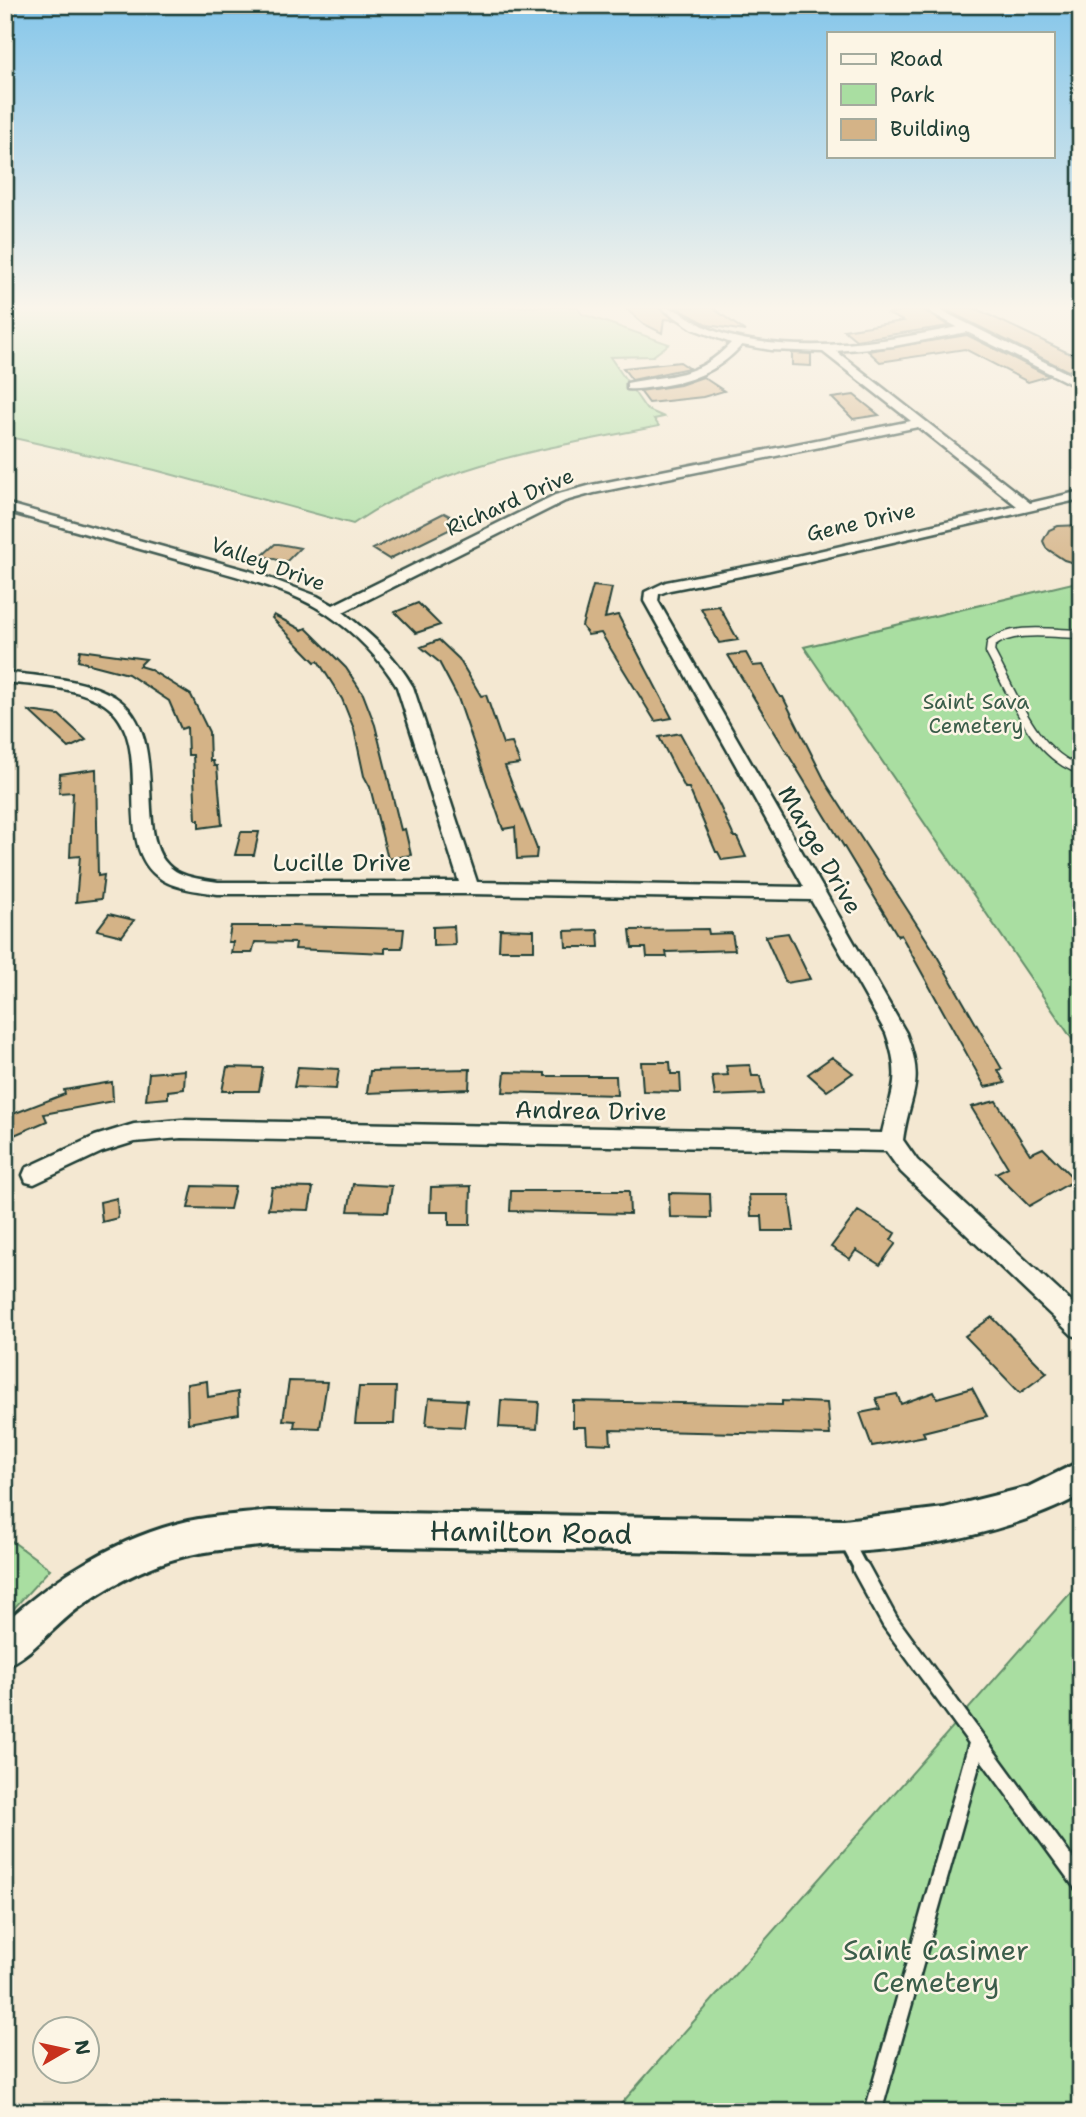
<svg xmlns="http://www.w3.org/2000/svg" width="1086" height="2117" font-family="'Shantell Sans',sans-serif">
<rect width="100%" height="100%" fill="#f4e8d2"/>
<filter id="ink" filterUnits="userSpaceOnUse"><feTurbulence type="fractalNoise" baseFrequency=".0143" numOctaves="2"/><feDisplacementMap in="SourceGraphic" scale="14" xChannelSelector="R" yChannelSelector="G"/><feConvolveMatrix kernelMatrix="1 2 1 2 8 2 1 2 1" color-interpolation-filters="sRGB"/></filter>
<g filter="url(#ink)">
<path fill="#a9dea1" stroke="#648e6a" stroke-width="2" d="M5,307H577L582,314L669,344L653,356L610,357L646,409L664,417L654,419L659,426C554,447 442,462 353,524L155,470L5,436Z
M1081,581V1052L804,647Z
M5,1536L50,1569L5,1618Z
M1081,1581V2112H614Z"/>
<path fill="#d4b387" stroke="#1f3d34" stroke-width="2" d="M624,307H657L675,320L664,319L662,333L644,324Z
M675,307H711L745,331L708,325Z
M913,307H919L949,326L856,340L844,330L903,321L888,314Z
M940,307H972L1081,359V367L1068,371Z
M967,335L1049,376L1028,382L965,349L880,362L868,351Z
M792,353L811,354V366L792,365Z
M680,362L689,368L632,380L623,368Z
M703,377L724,391L703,397L649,403L640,391L680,385Z
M854,395L879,415L853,419L832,398Z
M444,513L463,523L389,559L373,549Z
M1081,525V565L1064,560L1046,548L1043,541L1049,530L1058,526Z
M275,544H279L300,548L286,562L262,556Z
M593,586L612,588L605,618L618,615L672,718L655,721L601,633L588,635L582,626Z
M418,603L440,625L416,633L395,612Z
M719,606L738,640L719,643L701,608Z
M274,615L302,630L306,628L346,668L363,694L375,725L401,830L405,829L411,855L388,859L370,787L364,776L354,729L342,699L318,661L315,662L272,618Z
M439,640L459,659L481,696L486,695L503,744L512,743L520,764L505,766L537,849L536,858L517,859L515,827L503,829L458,698L439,662L421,647Z
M80,650L146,659L139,666L149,669L191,695L209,732L210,761H213L214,766H217L222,825L199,828V820H196L193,755H188L187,727L181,729L169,701L128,674L78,661Z
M746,653L753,666L763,665L780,697H783L827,785L934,951L1002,1069L998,1070L1005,1083L985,1087L901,935L898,936L728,655Z
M29,711L59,715L86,740L69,748Z
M680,733L719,804L734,837H737L746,857L722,860L718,852H716L689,788H685L659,737Z
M96,769L98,876L104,875L101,899L76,902L80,856L70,857L73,792L59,793L60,774Z
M241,832H259L254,855H235Z
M109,914L134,920L122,936L97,930Z
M231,926H293L404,929L402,948H385V953L295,949L296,943L255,942L252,953H231L233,942H228Z
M454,926L455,945L433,946V927Z
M500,929L534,930V950H499Z
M708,929L709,934L732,933L735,950L666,952L667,957H647L646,948H632L630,930Z
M598,930L599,947H566L565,931Z
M788,933L810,979L786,983L765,936Z
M832,1057L853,1073L827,1091L808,1074Z
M641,1062H670L671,1074H680L681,1092L643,1091Z
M750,1065L752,1076H760L764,1094L715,1096L712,1076L728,1075L726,1066Z
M227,1067L263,1068L259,1091H222Z
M298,1067L339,1069L336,1089L294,1087Z
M470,1069L469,1089L367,1093L370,1071Z
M185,1070L184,1089L168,1091V1098L146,1100L149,1073Z
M505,1072L545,1073V1076H616L617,1095L503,1092Z
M112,1082L113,1101L44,1114L47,1121L5,1139V1117L65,1094L64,1090Z
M996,1101L1030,1154L1043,1148L1075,1180L1029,1206L996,1173L1008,1167L971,1107Z
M353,1184L392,1186L388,1212L348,1211Z
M193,1186L235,1187L230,1209L188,1208Z
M471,1186L470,1225H449V1212H430L431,1187Z
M272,1187L313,1188L309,1210L268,1209Z
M511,1191H629L630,1214L510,1211Z
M669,1193L710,1194L711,1218L670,1217Z
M749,1195H789L794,1231H763L762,1216H751Z
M117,1198L118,1218L102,1222L100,1202Z
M858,1211L895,1233L891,1240L896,1243L880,1265L856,1250L850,1259L831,1247Z
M992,1317L1047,1373L1020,1393L965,1336Z
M207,1381L208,1397L238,1392L239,1414L188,1423L187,1384Z
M289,1381L327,1382L320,1428L294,1427L295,1421L283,1420Z
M359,1387H396L394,1424H355Z
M972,1388L987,1416L923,1432L925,1436L872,1446L860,1413L880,1409L876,1398L897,1394L901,1404L934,1392L937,1398Z
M429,1398L467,1400L464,1427L426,1425Z
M501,1400L539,1402L537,1429L499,1427Z
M573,1401L782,1405V1401L827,1403L830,1435L610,1430L611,1444L587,1443L586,1427H573Z"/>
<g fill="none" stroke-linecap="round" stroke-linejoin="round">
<g stroke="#1f3d34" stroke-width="11">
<path id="service-far2" d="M1081,634C1055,634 1012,626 991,644L990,652C1013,693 1033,755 1081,770"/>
</g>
<g stroke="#1f3d34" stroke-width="18">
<path id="service-far1" d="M845,1539L862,1571"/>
</g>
<g stroke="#1f3d34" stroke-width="21">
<path id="service" d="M861,1569L890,1622L1081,1883
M876,2112L875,2105L977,1744"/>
</g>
<g stroke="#1f3d34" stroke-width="5">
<path id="minor" d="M660,307C676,307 684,315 698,323C710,330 725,335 738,338C811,353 885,342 957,327L921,307H934L1081,380V389L967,332L894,346L836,351L1030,503L1081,491V499L766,571L670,590L659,594L658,601L906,1033C926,1086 910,1091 903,1140L917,1160L1081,1311V1338L1072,1335L901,1172L886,1151L181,1138L134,1142L102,1152L34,1184L26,1182L23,1175L26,1168L95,1136L134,1124L181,1120L882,1133C892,1089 902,1079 886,1033L811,900L470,894H218C199,891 173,889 157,876C110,839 158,740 104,704C76,686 36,686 5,682V672C40,677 84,678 115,697C172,734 133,831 168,865C180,878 202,879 218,882H459L397,687C380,658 355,633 327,614C289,588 231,575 186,562C126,545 66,528 5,511V503L250,571L317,596L333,605L555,495L592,485L911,421L823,352L771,350L742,345C717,372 691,382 654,387C645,388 636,390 627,389V383C671,374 697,379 731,343L693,329ZM918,427L1017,506L766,563L666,582L645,592L644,601L804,887L477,882L413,687C395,655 371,635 343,612L565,501L594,493Z"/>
</g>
<g stroke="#1f3d34" stroke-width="6">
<path id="tertiary" d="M1081,1461V1495C940,1569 778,1553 624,1551C506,1549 387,1547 269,1545C246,1548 222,1549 199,1553C155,1561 113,1583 77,1609C53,1627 32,1655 5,1666V1623C56,1575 120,1537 188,1521C215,1515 242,1515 269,1511L844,1520L944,1508L1028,1487Z"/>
</g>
<use href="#service-far2" stroke="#fcf5e5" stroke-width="8"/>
<use href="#service-far1" stroke="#fcf5e5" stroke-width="12"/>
<use href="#service" stroke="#fcf5e5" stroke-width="16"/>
<use href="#minor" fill="#fcf5e5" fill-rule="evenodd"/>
<use href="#tertiary" fill="#fcf5e5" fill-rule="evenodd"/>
</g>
</g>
<linearGradient id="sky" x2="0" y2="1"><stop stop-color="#85c6ea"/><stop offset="0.51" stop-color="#faf5eb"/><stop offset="1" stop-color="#faf5eb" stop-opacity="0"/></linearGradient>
<rect width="1086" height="603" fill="url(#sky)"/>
<g text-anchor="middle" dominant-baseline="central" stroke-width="5" stroke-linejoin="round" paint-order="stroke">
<g font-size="21" fill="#1f3d34" stroke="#fcf5e5">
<text transform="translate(510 502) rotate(-24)">Richard Drive</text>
<text transform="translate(861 522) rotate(-13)">Gene Drive</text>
<text transform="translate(268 564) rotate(20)">Valley Drive</text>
</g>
<g font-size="21" fill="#3b5d4a" stroke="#fcf5e5">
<text x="976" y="702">Saint Sava<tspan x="976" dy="24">Cemetery</tspan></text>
</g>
<g font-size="24" fill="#1f3d34" stroke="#fcf5e5">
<text transform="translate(820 850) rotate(60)">Marge Drive</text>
<text x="342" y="863">Lucille Drive</text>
<text transform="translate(591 1111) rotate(1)">Andrea Drive</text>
</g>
<g font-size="28" fill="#1f3d34" stroke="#fcf5e5">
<text transform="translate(531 1532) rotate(1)">Hamilton Road</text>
</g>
<g font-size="28" fill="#3b5d4a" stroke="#fcf5e5">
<text x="936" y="1950">Saint Casimer<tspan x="936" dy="32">Cemetery</tspan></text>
</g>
</g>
<rect width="1086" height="2117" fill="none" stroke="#fcf5e5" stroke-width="28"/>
<rect x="14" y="14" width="1058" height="2089" fill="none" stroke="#1f3d34" stroke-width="2.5" filter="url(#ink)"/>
<rect x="827" y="32" width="228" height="126" fill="#fcf5e5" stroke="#a4ab9e" stroke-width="2"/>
<rect x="841" y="54" width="35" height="10" fill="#fcf5e5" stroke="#a4ab9e" stroke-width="2"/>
<text x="890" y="66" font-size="21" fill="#1f3d34">Road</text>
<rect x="841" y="84" width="35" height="21" fill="#a9dea1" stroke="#a4ab9e" stroke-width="2"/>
<text x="890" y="102" font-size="21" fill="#1f3d34">Park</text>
<rect x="841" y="119" width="35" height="21" fill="#d4b387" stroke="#a4ab9e" stroke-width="2"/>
<text x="890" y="136" font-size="21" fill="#1f3d34">Building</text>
<g transform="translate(66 2050) rotate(81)"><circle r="33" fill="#fcf5e5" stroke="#a4ab9e" stroke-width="2"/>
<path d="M0-5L12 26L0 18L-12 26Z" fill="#c8321e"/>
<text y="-10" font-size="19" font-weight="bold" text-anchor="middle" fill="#1f3d34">N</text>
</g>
</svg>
